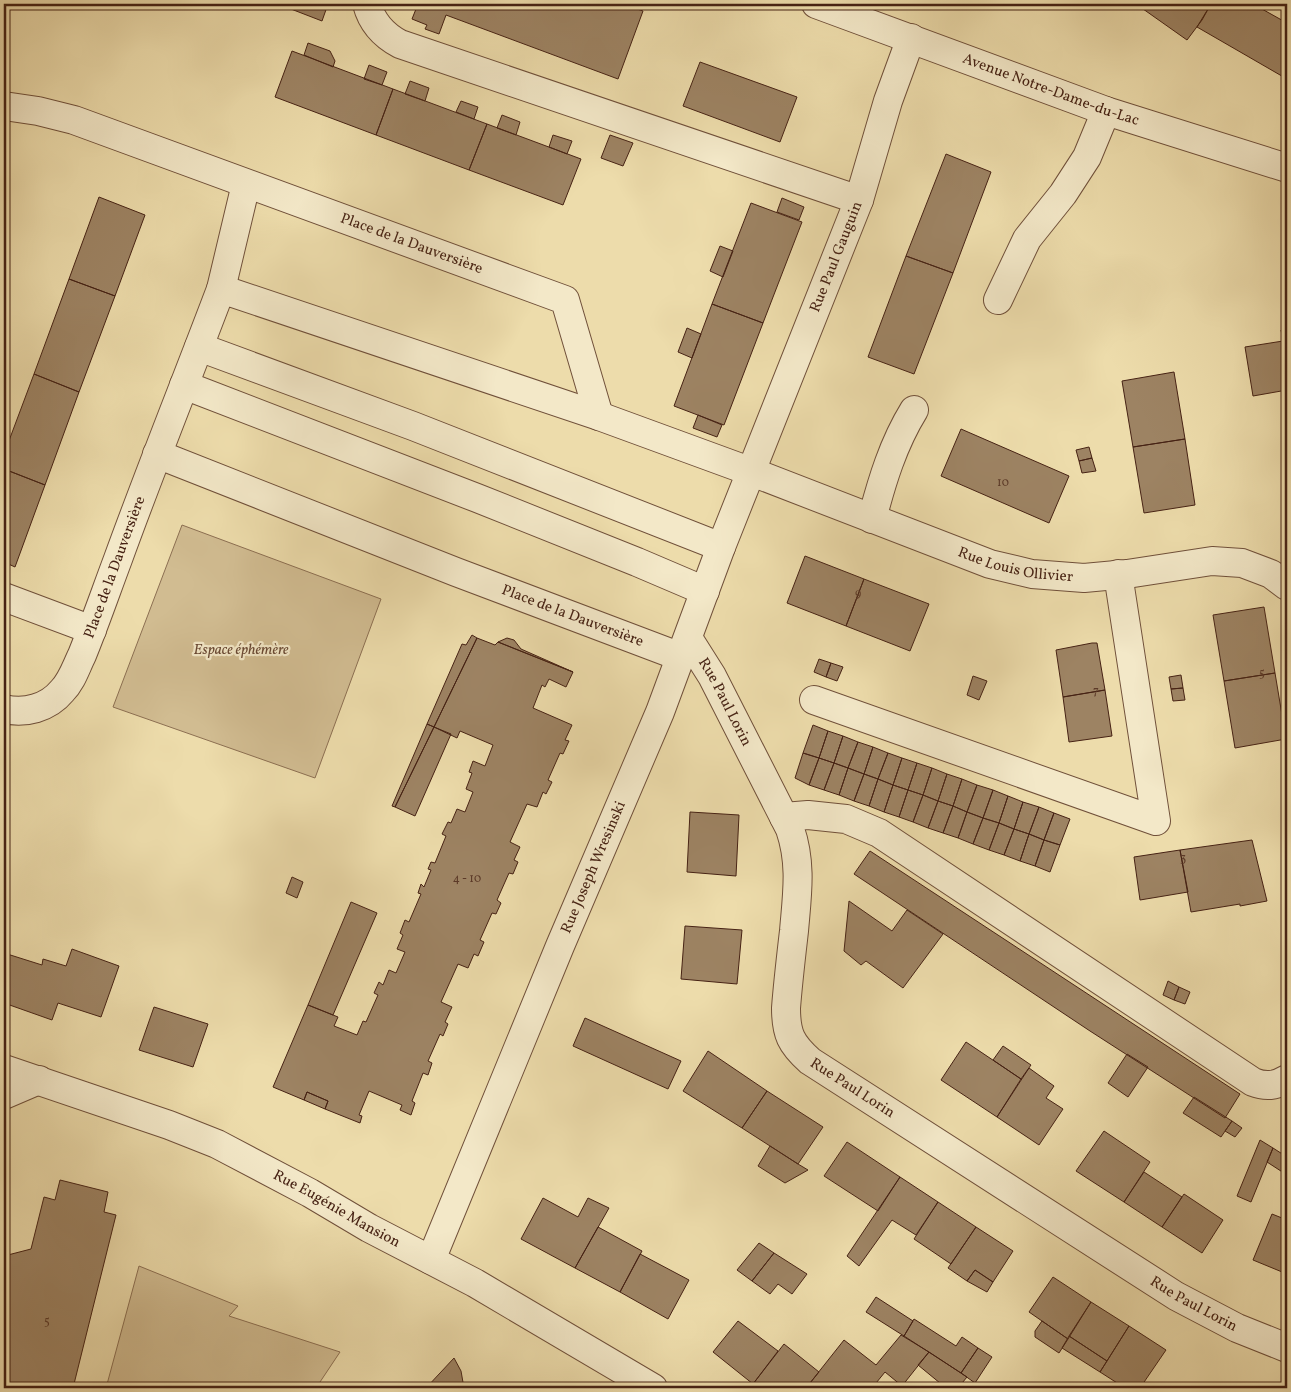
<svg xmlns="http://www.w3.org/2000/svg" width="1291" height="1392" font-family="Vollkorn,serif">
<rect width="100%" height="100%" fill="#eddcab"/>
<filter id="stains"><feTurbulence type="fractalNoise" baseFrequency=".004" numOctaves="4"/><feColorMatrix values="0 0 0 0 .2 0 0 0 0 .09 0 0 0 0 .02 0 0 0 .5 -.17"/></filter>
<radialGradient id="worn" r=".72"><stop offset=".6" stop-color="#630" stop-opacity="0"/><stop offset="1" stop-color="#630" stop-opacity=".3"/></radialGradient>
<path fill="#d1bc91" stroke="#8c6f52" d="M182,525L381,599L315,778L113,707Z
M139,1266L238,1306L229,1316L340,1352L316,1388H106Z"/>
<path fill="#9d8363" stroke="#462214" d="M278,4H328L322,21Z
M418,4H623L643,11L618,79L446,15L439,34L425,29L427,25L412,19Z
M1136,4H1211L1202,20L1187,40Z
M1211,4H1253L1287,23V79L1197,27Z
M308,43L330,51L335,61L333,67L304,55Z
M292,51L393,89L376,135L275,97Z
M700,62L797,97L780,142L683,106Z
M369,65L387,72L382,85L364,79Z
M410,81L429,88L425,101L405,94Z
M393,89L487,124L469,170L376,135Z
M461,101L478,107L474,119L456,112Z
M502,115L520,122L516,135L497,128Z
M487,124L581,159L563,205L469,170Z
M553,135L572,141L567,154L549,147Z
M610,135L633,143L623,166L601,158Z
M946,154L991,172L953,273L906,256Z
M99,197L145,215L115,296L69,279Z
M782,198L804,207L799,220L777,212Z
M751,203L802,222L763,323L712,304Z
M720,246L733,251L723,277L710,271Z
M906,256L953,273L914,374L868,357Z
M69,279L115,296L79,392L34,374Z
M712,304L763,323L724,425L674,406Z
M687,328L701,334L692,358L678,352Z
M1287,329V341H1283L1281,330Z
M1283,341H1287V390L1253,396L1245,347Z
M1174,372L1185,439L1133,447L1122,381Z
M34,374L79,392L45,485L4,469V454Z
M698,415L722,425L717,437L693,428Z
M961,429L1069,476L1049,523L941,476Z
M1185,439L1195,505L1144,513L1133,447Z
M1089,447L1092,458L1079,461L1076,450Z
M1092,458L1096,471L1082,473L1079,461Z
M4,469L45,485L15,567L4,562Z
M805,556L864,579L846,626L787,603Z
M864,579L929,604L910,651L846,626Z
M1264,607L1275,673L1224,681L1213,615Z
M472,635L477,638L434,727L427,724L462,644L466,645Z
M477,638L495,645L498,642L573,672L566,687L549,679L545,687L542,685L533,708L572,725L565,740L569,741L563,754L560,753L548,780L552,782L546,794L543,792L537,807L527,804L510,842L520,847L514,860L518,862L513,874L509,873L497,900L501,903L496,914L492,913L480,940L484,942L478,956L474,954L468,968L458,964L441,1002L452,1007L445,1022L448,1024L443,1036L440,1034L428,1061L432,1063L428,1075L423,1073L412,1101L415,1103L411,1115L400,1110L402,1105L369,1091L359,1115L362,1116L360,1123L325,1109L328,1101L307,1092L304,1100L273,1087L308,1005L338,1017L334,1026L357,1035L363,1021L366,1022L378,995L374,993L379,982L383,985L389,970L396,973L405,952L397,949L403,935L400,933L405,920L409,922L421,894L418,893L421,884L424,887L431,870L428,869L431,862L435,863L446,836L442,834L448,822L451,823L457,809L465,812L473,792L466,789L472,773L469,772L473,761L485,766L493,745L460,731L457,738L434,727Z
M507,638L514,640L521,649L573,672L498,642Z
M1092,643H1097L1105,690L1063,697L1056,650Z
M819,659L831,663L826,677L814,672Z
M831,663L843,667L837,681L826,677Z
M1275,673L1286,739L1235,748L1224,681Z
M1181,675L1183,688L1171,689L1169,677Z
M973,676L987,681L979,700L967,695Z
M1183,688L1185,700L1173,701L1171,689Z
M1105,690L1112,736L1069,742L1063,697Z
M427,724L434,727L395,807L392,806Z
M813,725L828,731L819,758L803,753Z
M434,727L451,734L415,816L395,807Z
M828,731L843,736L834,763L819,758Z
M843,736L858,742L848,768L834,763Z
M858,742L873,747L864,774L848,768Z
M873,747L888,753L878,779L864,774Z
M803,753L819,758L809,785L795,778Z
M888,753L902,758L893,785L878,779Z
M819,758L834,763L824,790L809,785Z
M902,758L917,763L908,790L893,785Z
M834,763L848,768L839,795L824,790Z
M917,763L932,768L923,795L908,790Z
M848,768L864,774L854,801L839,795Z
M932,768L947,774L938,801L923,795Z
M864,774L878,779L869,806L854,801Z
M947,774L962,779L953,806L938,801Z
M878,779L893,785L884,812L869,806Z
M962,779L977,785L967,812L953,806Z
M893,785L908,790L899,817L884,812Z
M977,785L993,790L983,818L967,812Z
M908,790L923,795L913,822L899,817Z
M993,790L1008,796L999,823L983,818Z
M923,795L938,801L928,828L913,822Z
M1008,796L1023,802L1014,829L999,823Z
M938,801L953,806L943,833L928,828Z
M1023,802L1039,807L1029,834L1014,829Z
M953,806L967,812L958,838L943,833Z
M1039,807L1054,813L1044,840L1029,834Z
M690,812L739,815L736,876L687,872Z
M967,812L983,818L973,844L958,838Z
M1054,813L1070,819L1060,845L1044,840Z
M983,818L999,823L989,850L973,844Z
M999,823L1014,829L1004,855L989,850Z
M1014,829L1029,834L1020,861L1004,855Z
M1029,834L1044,840L1035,866L1020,861Z
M1044,840L1060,845L1050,872L1035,866Z
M1252,840L1267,901L1240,906V904L1191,912L1180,850Z
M1180,850L1188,892L1140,900L1134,857Z
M870,851L1240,1094L1225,1118L1090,1031L854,874Z
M292,877L303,882L297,898L286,893Z
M849,901L892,931L907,910L943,934L903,988L866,961L861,965L844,951Z
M351,902L377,913L333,1015L308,1005Z
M685,926L742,930L737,984L681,979Z
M72,949L119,966L101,1017L58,1003L52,1020L4,1003V953L42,965L43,959L66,966Z
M1168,981L1179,987L1174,1000L1163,995Z
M1179,987L1190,992L1185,1004L1174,1000Z
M154,1007L208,1024L193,1067L139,1050Z
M585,1018L681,1061L668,1089L573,1046Z
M966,1042L1021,1079L997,1117L941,1080Z
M1003,1046L1031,1065L1021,1079L993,1060Z
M708,1051L767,1091L742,1128L683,1091Z
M1127,1054L1148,1067L1128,1097L1108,1083Z
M1029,1068L1054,1086L1046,1098L1063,1109L1039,1145L997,1117Z
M767,1091L823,1127L798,1164L742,1128Z
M307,1092L328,1101L325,1109L304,1100Z
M1194,1097L1232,1121L1221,1137L1183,1113Z
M1232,1121L1242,1128L1235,1137L1225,1131Z
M1104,1131L1150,1162L1124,1202L1076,1171Z
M1260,1140L1273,1148L1251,1202L1237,1196Z
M847,1142L900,1177L878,1211L824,1176Z
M770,1146L798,1164L808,1170L785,1183L758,1166Z
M1273,1148L1287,1157V1175L1267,1162Z
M1144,1172L1182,1197L1162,1227L1124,1202Z
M900,1177L938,1202L916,1235L892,1220L859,1266L847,1256Z
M60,1180L108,1192L104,1212L116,1215L73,1388H4V1256L31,1249L44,1197L55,1200Z
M1184,1194L1223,1220L1202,1253L1162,1227Z
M543,1198L578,1217L588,1198L609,1208L575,1268L521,1239Z
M938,1202L976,1227L951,1264L914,1239Z
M1272,1214L1287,1220V1274L1253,1260Z
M598,1227L642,1251L620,1292L575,1268Z
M976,1227L1013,1251L993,1282L975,1270L967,1281L948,1268Z
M759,1243L774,1253L752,1281L737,1270Z
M774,1253L807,1274L792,1294L778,1284L770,1294L752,1281Z
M640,1254L689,1280L668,1319L620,1292Z
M975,1270L993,1282L987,1292L967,1281Z
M1053,1277L1091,1302L1068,1339L1029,1312Z
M876,1297L913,1321L904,1336L866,1312Z
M1091,1302L1129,1326L1107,1361L1069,1336Z
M914,1319L956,1346L962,1337L978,1348L961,1373L904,1336Z
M738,1321L778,1351L753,1384L713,1352Z
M1042,1321L1068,1339L1059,1353L1035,1337V1331Z
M1129,1326L1166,1350L1140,1388H1125L1100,1372Z
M901,1335L929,1352L902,1386L885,1372L872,1388H806L844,1340L876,1365Z
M1069,1336L1107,1361L1100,1372L1062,1348Z
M784,1344L819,1372L806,1388H759L753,1384Z
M978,1348L992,1357L975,1383L961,1373Z
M929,1352L967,1377L958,1388H946L918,1365Z
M454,1358L461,1371L464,1388H426Z
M380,1383L396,1384L404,1388H360L365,1386Z"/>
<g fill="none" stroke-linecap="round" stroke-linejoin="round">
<g stroke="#70503a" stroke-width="30">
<g id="minor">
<path d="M367,4C372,23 383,35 400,44L859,200"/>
<path id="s1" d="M816,4L1106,111L1287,168"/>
<path id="s2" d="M4,106L38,111L74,120L565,300L599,416"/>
<path d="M221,289L246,184"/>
<path d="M998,300L1027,239L1063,194L1087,157L1106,111"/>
<path d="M199,347L413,426L721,547"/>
<path d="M184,385L477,498L637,562L705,591"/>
<path id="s3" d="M157,454L456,572L681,657"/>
<path d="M872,519C882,481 893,444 914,410"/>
<path d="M4,597L92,630"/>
<path id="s4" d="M688,638L712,676L790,829C802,864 797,895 794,931C791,957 788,982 786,1008C786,1034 791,1044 810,1061L1176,1296L1237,1328L1287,1348"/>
<path d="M814,700L1156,821L1118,574"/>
<path id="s5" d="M4,709C25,714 48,708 62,691C72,681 76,667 82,655C95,623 106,591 118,559C151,468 187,379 221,289L599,416L752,472L990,564L1032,574L1084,578L1127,574L1212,561L1242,563L1271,574L1287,586"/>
<path d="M784,817L808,815L846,819L879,833L1253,1082C1266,1087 1275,1086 1287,1079"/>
<path id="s6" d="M4,1069L169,1125L217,1144L310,1193L369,1228L475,1283L653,1388"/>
<path d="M4,1095L39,1080"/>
<path id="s7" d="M431,1260L560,946L660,712L721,547L859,200L888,101L911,38"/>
</g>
</g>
<use href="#minor" stroke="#f3e8c8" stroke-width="28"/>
</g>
<g text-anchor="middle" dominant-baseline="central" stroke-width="4.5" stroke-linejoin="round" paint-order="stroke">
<g font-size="12" fill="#5c3a28">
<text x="1003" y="483">10</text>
<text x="858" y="594">9</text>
<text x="1262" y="674">5</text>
<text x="1096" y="691">7</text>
<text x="1183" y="859">3</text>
<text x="467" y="879">4 - 10</text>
<text x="47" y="1322">5</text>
</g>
<g font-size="15" fill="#462214" stroke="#f3e8c8">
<text stroke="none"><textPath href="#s1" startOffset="250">Avenue Notre-Dame-du-Lac</textPath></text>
<text stroke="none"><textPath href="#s2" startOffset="431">Place de la Dauversière</textPath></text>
<text stroke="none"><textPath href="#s7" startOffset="1082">Rue Paul Gauguin</textPath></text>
<text stroke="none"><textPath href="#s5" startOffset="1339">Rue Louis Ollivier</textPath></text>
<text stroke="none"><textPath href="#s5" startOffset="199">Place de la Dauversière</textPath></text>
<text stroke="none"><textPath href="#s3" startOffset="446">Place de la Dauversière</textPath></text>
<text stroke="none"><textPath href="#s4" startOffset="74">Rue Paul Lorin</textPath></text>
<text stroke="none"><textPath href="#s7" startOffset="425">Rue Joseph Wresinski</textPath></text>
<text stroke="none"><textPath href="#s4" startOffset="508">Rue Paul Lorin</textPath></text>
<text stroke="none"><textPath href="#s6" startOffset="362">Rue Eugénie Mansion</textPath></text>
<text stroke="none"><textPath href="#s4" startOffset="912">Rue Paul Lorin</textPath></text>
</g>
<g font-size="15" font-style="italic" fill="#694833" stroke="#f3e8c8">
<text x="241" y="650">Espace éphémère</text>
</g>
</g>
<rect width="1291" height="1392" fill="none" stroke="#eddcab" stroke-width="20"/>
<rect x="5" y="5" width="1281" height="1382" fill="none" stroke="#462214" stroke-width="2.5"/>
<rect x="10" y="10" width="1271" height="1372" fill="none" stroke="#462214"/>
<rect width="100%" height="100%" filter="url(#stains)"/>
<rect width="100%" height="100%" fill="url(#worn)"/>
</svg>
